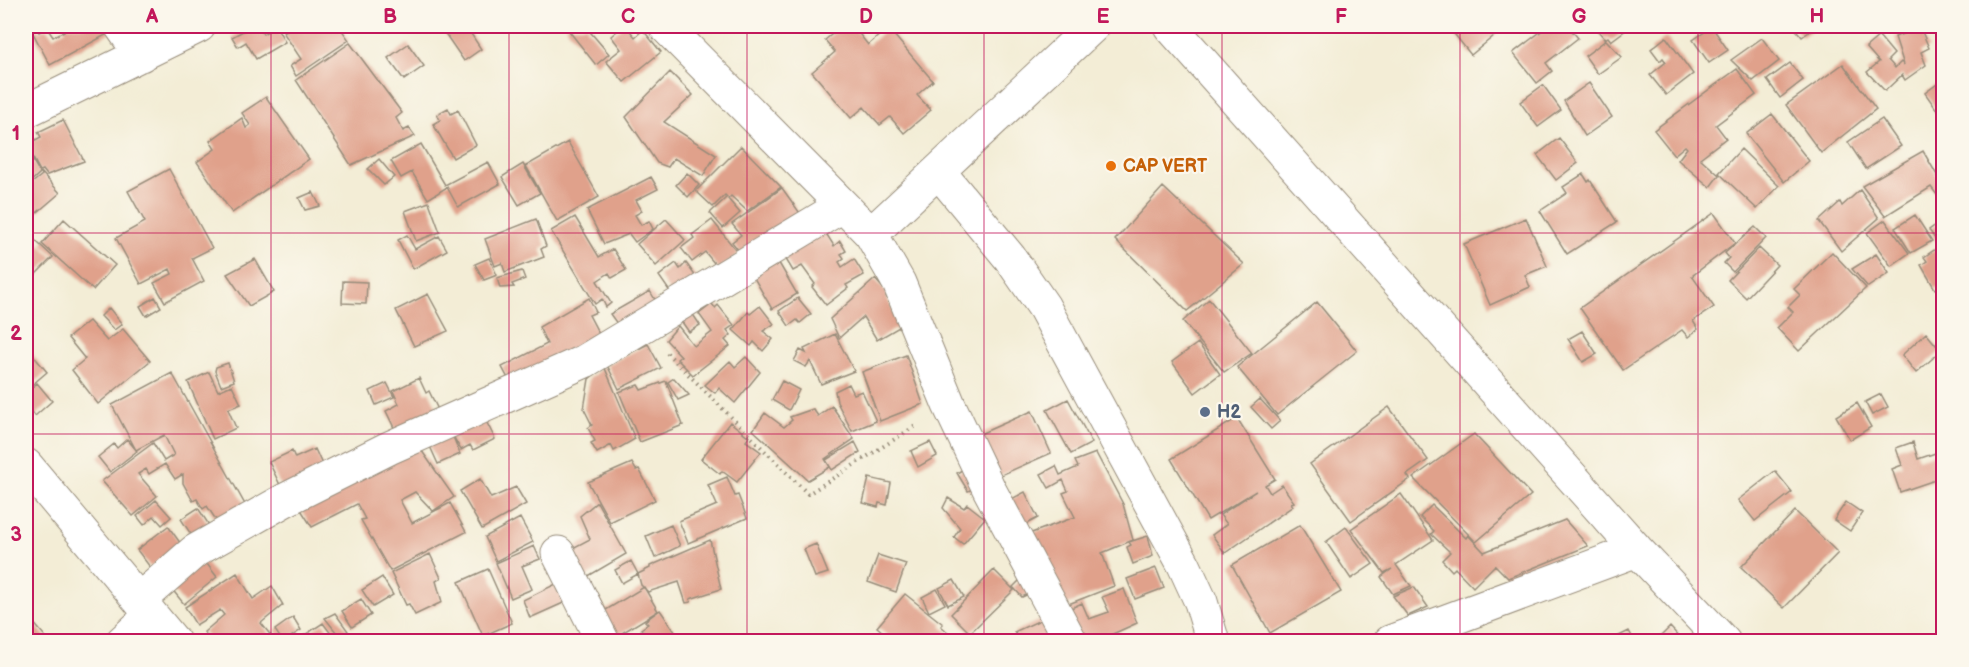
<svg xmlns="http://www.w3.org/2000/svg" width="1969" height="667" font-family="'Balsamiq Sans',sans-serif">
<rect width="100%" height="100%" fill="#fbf7ec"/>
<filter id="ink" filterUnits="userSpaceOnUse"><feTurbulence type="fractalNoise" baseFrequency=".0167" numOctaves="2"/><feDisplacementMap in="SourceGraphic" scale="12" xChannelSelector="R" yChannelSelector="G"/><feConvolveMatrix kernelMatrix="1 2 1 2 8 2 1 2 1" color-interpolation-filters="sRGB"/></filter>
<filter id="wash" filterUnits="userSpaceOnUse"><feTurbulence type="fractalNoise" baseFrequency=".008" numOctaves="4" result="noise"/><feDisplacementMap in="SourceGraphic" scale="24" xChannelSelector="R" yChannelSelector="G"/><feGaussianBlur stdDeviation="1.35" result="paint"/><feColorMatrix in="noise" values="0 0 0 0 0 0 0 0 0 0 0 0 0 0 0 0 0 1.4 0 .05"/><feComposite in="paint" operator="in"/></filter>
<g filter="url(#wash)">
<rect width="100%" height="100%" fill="#f3edd6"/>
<g id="blocks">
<path fill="#e0a18b" d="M26,26H34L39,32L47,28L53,37L66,30L63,26H113L115,30L50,65L34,35L26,42Z
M252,26H258L263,34L276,26L285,42L256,59L246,42L238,47L232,37Z
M294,26H339L349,40L296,76L290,66L301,59L283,32Z
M440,26H466L481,49L464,61Z
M565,26H589L586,27L609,54L596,65Z
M623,26H626L635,37L643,30L661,52L624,82L606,61L621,49L611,36Z
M842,26H853L868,45L888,28L933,81L917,95L931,110L904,133L890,117L880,125L864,107L851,118L812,72L835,52L825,40Z
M1448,26H1506L1471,55Z
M1548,26H1568L1578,38L1546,63L1552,71L1537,83L1513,53Z
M1594,26H1631L1611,41L1608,37L1605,39Z
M1793,26H1817L1802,37Z
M1712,27L1728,50L1709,63L1693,40Z
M1920,27L1929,48L1921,52L1926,65L1905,80L1902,75L1885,91L1867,72L1879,62L1866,47L1879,36L1894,54L1888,60L1895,68L1901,62L1904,65L1895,37Z
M1666,37L1693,74L1666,95L1650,75L1666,62L1663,58L1660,61L1651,49Z
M1762,38L1779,61L1753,81L1731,60Z
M1606,40L1622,57L1598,74L1585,56Z
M350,43L402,113L396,118L403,131L409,128L415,136L351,165L296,80Z
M408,44L424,66L404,80L388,58Z
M1790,63L1803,80L1780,98L1767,80Z
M1843,64L1876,109L1821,153L1786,105Z
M1737,69L1756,95L1716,125L1726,138L1700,158L1719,175L1710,187L1678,160L1687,148L1685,146L1674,155L1654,130Z
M670,72L693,95L664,122L716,155L703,176L674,158L668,167L657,163L626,117Z
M1944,79V105L1937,110L1925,93Z
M1589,83L1612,117L1585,136L1564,101Z
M1543,85L1561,110L1538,127L1520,102Z
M266,97L309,159L232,213L197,162L215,149L210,141L242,118L246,128L250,125L242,113Z
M448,108L451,114L458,110L476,145L453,158L433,124L440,120L437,114Z
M1772,114L1809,161L1784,182L1746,134Z
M1882,119L1901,146L1866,169L1848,142Z
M63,120L84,161L47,175L43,170L40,171L26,145L41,137L38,132Z
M1559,138L1578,163L1556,180L1537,155Z
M568,142L599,197L557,221L526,166Z
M421,144L445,185L488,162L500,184L458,207L447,187L428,199L412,172L401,178L391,161Z
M741,146L781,187L747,211L731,196L728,199L740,213L723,228L710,213L727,197L725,195L713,207L696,191Z
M26,149L40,173L27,185L26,184Z
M1741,149L1779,186L1757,209L1719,173Z
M1923,151L1941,182L1944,175V204L1931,187L1885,216L1862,186Z
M379,159L394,177L384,185L368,169Z
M523,164L540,193L519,205L502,177Z
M169,169L212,248L192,258L204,281L165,302L154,283L172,274L170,269L141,284L116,238L145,222L128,191Z
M41,172L60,193L26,222V188L42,175Z
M687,173L699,185L688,197L676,185Z
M1583,174L1588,182L1590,180L1617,222L1567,254L1540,211L1567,193L1563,187Z
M651,177L658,189L636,200L642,211L635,215L641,225L649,221L653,229L635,242L629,234L604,244L587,210Z
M1163,187L1244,264L1187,311L1115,240Z
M782,188L802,216L742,255L732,242L741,235L732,224Z
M1860,190L1879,218L1841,251L1819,221L1840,202L1842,206Z
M313,192L320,206L305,210L299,198Z
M429,202L440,232L416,241L405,211Z
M1714,213L1735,243L1692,276L1714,307L1693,321L1698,329L1688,337L1682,330L1623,370L1580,308Z
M1915,215L1932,241L1911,253L1895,228Z
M575,217L599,257L613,249L626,270L612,278L609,273L597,281L611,303L606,307L602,299L595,304L551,231Z
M1526,218L1547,266L1525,275L1530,287L1490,305L1464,244Z
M64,219L115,265L93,290L42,244Z
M536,219L546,246L541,249L544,257L505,272L502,263L495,266L485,239Z
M666,219L685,240L656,266L637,244Z
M1944,219V284L1935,289L1921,265L1927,261L1924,257L1940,246L1929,230Z
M712,220L739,254L719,269L705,252L692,262L681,248L694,238L692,235Z
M1885,220L1909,253L1891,266L1867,233Z
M822,227L834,246L840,241L846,251L841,254L844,258L839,262L842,267L854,259L864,275L846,285L848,288L826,305L812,287L815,284L802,266L793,271L781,251Z
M1755,227L1766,238L1733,272L1724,263L1729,258L1725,253Z
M26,232L53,257L27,283L26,282Z
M407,235L415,249L439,236L447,250L413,269L398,240Z
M1759,248L1777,265L1746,298L1728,280Z
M1832,252L1866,288L1799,351L1777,328L1793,312L1788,307L1800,295L1794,289Z
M1876,254L1889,273L1868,287L1852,269Z
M489,258L497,275L484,280L475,264Z
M776,258L797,294L772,309L750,271Z
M255,259L274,292L249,306L227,274Z
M676,263L680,269L686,263L699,281L675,299L659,276Z
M522,271L525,279L512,284L514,287L500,288L497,278Z
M875,279L888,294L886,296L901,326L877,340L863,317L839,338L830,319Z
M343,281L367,282L366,304L342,303Z
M650,291L658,305L623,332L610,314Z
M428,294L448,331L414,346L396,310Z
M155,297L161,307L146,316L140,306Z
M589,298L596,312L589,315L601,338L512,386L502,367L547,344L539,327Z
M798,298L811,314L800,323L797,320L789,326L779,311Z
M1209,299L1252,353L1224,372L1183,321Z
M1317,302L1357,351L1277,415L1237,367Z
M712,304L715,308L718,305L734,325L727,330L731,335L725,340L730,346L693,375L677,359L681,356L666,340L678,326L694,346L712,332L699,314Z
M760,306L774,324L763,331L773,339L763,351L754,342L751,346L733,330L748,312L750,314Z
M109,308L122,324L114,330L101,316Z
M692,313L700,325L689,332L682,322Z
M89,321L107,341L123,329L150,361L98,404L72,370L85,359L68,338Z
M1582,331L1597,354L1583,362L1568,339Z
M1926,333L1941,351L1916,373L1902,355Z
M835,334L854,371L821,384L810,361L806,367L794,361L800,350L806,353L804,349Z
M1198,343L1220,374L1195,393L1172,362Z
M648,344L661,368L619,389L607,365Z
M32,354L47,372L26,390V359Z
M906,355L923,404L880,421L862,372Z
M746,357L760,372L735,403L719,388L715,393L705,385L730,361L735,367Z
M228,363L234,381L221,386L215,371L216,367Z
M604,366L635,439L614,451L611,445L597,453L591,443L595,441L588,428L592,425L584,409L589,379Z
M209,372L218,391L232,385L241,404L228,409L236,428L213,439L188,382Z
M172,373L248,510L220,526L207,506L203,509L197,499L193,501L183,483V474L175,479L165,464L149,474L146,469L138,474L157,496L133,516L102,481L153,443L164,461L174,455L164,435L136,450L112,405Z
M419,378L426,393L429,391L441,416L398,436L386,411L399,404L393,391Z
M674,378L689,395L678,400L668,382Z
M666,381L683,425L640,442L619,392L638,385L641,390Z
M782,381L799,390L789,410L772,400Z
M37,383L52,401L35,416L30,409L26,413V393Z
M387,383L394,397L376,405L370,391Z
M849,384L854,394L862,391L876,421L852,431L837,402L835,391Z
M1881,394L1888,407L1872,415L1865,402Z
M1068,399L1092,443L1071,454L1047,410Z
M1260,399L1280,421L1271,429L1251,407Z
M1857,403L1871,427L1850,440L1836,416Z
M832,406L854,439L825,459L830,467L808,480L753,430L765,413L784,427L792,420L790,417L813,409L818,416Z
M1389,407L1428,460L1407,475L1410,479L1351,521L1310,464Z
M1032,411L1051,453L992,479L973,437Z
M483,415L495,439L473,450L470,445L461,450L452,434Z
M1237,418L1275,479L1265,485L1270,493L1282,485L1294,502L1291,503L1293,506L1225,553L1212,535L1227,524L1220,515L1256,491L1208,520L1171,459Z
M730,422L749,437L746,441L761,452L737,482L722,471L720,474L701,459Z
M451,432L460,454L438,464L428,442Z
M1474,434L1531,495L1476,542L1413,478Z
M127,439L137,451L110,472L98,457L114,444L117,448Z
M855,442L860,452L832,470L826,460Z
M930,442L937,456L918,467L911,451Z
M1913,442L1918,459L1944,450V477L1900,492L1892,469L1902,465L1896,448Z
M417,444L454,497L433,511L415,492L400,500L412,523L450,503L466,532L390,571L361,520L365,519L357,504L312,527L298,505Z
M315,449L324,469L282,489L269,462L292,451L295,458Z
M1096,453L1123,504L1133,540L1102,553L1114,586L1056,609L1018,538L1075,517L1063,493L1068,491L1063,480L1049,488L1041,474L1056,466L1060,475L1078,467L1075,461Z
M632,463L636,470L639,469L655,500L610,522L588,482Z
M968,466L978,487L968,491L957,473Z
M1775,471L1792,492L1755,521L1738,500Z
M727,477L735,496L738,495L747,518L688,543L679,521L717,505L708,485Z
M869,478L891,483L887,505L879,503L878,507L863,503Z
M480,479L491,498L516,487L526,504L482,529L460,491Z
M1025,492L1038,518L1015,530L1002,504Z
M1401,494L1433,540L1396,565L1411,586L1393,594L1381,577L1392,569L1384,573L1351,529Z
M948,498L964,508L967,504L985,518L963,544L954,537L960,528L943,508Z
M156,500L171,517L162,525L154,516L144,525L137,516Z
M597,502L626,554L585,578L569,550L590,539L580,516Z
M1846,502L1862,513L1850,531L1834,520Z
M1432,505L1466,538L1468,535L1484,552L1565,520L1588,546L1508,578L1495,565L1473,587L1455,568L1452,571L1442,560L1450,552L1431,534L1434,531L1420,517Z
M198,508L211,528L194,539L181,519Z
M1795,511L1838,553L1784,608L1741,567Z
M520,518L533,542L496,561L485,537Z
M671,525L680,546L655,558L646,536Z
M1300,525L1341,592L1270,633L1232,565Z
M168,526L181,544L150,567L137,550Z
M1346,527L1373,564L1351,579L1326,542Z
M1148,536L1153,556L1133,564L1127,547L1131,545L1129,542Z
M710,540L721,589L690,599L691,602L686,603L679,582L648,592L641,585L638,574L650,568V566Z
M816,544L828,573L815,577L804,549Z
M534,546L540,559L522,566L532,589L511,598L496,563Z
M430,554L441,578L436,581L442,602L415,615L409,604L406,605L391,573Z
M878,555L906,564L896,592L868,582Z
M204,560L217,577L184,604L171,588Z
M631,561L638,574L622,583L615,570Z
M1156,568L1164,588L1135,599L1127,579Z
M488,569L512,623L483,636L459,582Z
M994,570L1014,590L970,633L951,614Z
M237,573L253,599L272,586L283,605L261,623L276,642H212L204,632L224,615L220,610L196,625L185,607Z
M382,577L393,595L373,607L362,590Z
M1023,577L1033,592L1022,597L1013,587Z
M954,580L964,597L948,605L939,588Z
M562,581L570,600L530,618L523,600Z
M644,587L658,611L609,641L596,592L606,610Z
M1414,587L1428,607L1408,616L1393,596Z
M937,589L945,604L929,612L922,597Z
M1124,589L1137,623L1095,642H1073L1060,613L1082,603L1089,619L1109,612L1102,597Z
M905,594L943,624L941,626L959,642H895L877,627Z
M361,599L371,615L352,627L342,611Z
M660,610L682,642H650L641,629L648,624L645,621Z
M335,613L348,631L340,637L325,618Z
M26,614L50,642H26Z
M1049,616L1055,638L1050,642H1009L1016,635L1014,632Z
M293,617L301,630L283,642L275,630Z
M323,623L332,635L322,642H294Z
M1670,627L1684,642H1655Z
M1629,631L1635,642H1607Z"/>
</g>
</g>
<g filter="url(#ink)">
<use href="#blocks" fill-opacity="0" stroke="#978c7a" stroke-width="1.5"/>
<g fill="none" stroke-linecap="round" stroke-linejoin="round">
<g stroke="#978c7a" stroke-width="35">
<path id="street" d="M121,26L141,55
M665,26L871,234L899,283L949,405L989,489L1071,642
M1170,26L1637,550L1724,642
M26,111L199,26
M939,172L1010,258L1044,307L1184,565L1201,602L1213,642
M871,234L1093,26
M26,465L174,642
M558,553L603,642
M139,600L195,551L285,500L389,448L585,361L842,206
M122,642L151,615
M1390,642L1637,550"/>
</g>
<path stroke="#978c7a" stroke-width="4" stroke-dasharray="1.5 4.5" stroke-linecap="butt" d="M667,353L808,494L917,425"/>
<use href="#street" stroke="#fff" stroke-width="33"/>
</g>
</g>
<path fill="none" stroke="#c2185b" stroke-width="1.5" stroke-opacity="0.55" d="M271,26V642M509,26V642M747,26V642M984,26V642M1222,26V642M1460,26V642M1698,26V642M26,233H1944M26,434H1944"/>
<circle fill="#e8710a" stroke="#fbf7ec" stroke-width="2" cx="1111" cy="166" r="6"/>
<circle fill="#5c6f8a" stroke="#fbf7ec" stroke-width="2" cx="1205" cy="412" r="6"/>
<g text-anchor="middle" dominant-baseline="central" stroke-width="4.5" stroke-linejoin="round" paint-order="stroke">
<g font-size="18" font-weight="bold" fill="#c56008" stroke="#fbf7ec" text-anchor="start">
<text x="1123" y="166">CAP VERT</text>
</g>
<g font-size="18" font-weight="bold" fill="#4e5e75" stroke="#fbf7ec" text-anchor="start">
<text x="1217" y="412">H2</text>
</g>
</g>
<rect width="1969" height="667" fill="none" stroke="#fbf7ec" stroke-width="66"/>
<rect x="33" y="33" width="1903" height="601" fill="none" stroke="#c2185b" stroke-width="2"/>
<g font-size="20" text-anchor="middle" font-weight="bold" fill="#c2185b">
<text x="152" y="23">A</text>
<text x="390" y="23">B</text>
<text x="628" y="23">C</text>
<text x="866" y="23">D</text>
<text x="1103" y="23">E</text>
<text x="1341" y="23">F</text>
<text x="1579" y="23">G</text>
<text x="1817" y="23">H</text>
<text x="16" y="140">1</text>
<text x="16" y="340">2</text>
<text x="16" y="541">3</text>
</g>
</svg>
